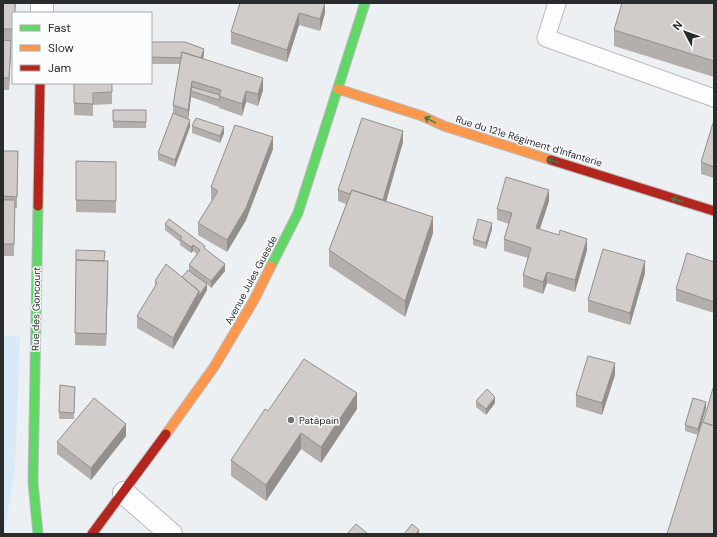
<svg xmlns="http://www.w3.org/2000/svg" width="717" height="537" font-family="'DM Sans',sans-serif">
<rect width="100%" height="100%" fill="#edf0f2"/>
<path fill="#d8e9f8" d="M3,335L20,337L15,470L4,534Z"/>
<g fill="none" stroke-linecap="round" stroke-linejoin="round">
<g stroke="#b8babc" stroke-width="19">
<path id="lane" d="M557,3L546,38L714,98"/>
</g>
<g stroke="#b8babc" stroke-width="24">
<path id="street" d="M42,13V3
M124,493L171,534"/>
</g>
<g stroke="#b8babc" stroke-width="11">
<path id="fast" d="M38,206L33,482L38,534
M271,266L298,213L365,3"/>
</g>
<g stroke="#b8babc" stroke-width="11">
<path id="slow" d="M338,89L422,116L444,126L551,160
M166,434L214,367L254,300L271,266"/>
</g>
<g stroke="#b8babc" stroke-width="11">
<path id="jam" d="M551,160L714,211
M38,206L40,83
M92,534L166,434"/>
</g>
<use href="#lane" stroke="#fcfdfd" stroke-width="17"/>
<use href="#street" stroke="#fcfdfd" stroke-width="22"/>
<use href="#fast" stroke="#63d668" stroke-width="9"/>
<use href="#slow" stroke="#ff974d" stroke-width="9"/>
<use href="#jam" stroke="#b3261e" stroke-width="9"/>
</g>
<path fill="#b4afad" d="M3,3H16L15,13H13V41H11L9,90H3Z
M325,3V13L320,31L299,25L287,62L231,44V32Z
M714,3V77L614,46V30Z
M151,42L204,55L203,59L263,90L258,106L246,102L242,116L219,108V107L191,97L188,119L190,127L175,167L158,160V153L173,113V105L180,64H151Z
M74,83H112V104L93,105V116L74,115Z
M113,110L146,116V128H113Z
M714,124V178L701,174V162Z
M192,126L224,133L220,143L192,133Z
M403,142L386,201L433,233L405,317L329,266V250L346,204L338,201V190Z
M273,149L246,220L227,252L198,235V223L212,200L211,199V187Z
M3,151H18L17,208H15L14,256H3Z
M76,161L116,162V213L76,212Z
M549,201L540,229L587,250L575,292L547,283L543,294L523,287V275L528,258L504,251V239L509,224L497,220V209Z
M165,224L205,250L225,271L211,288L207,284V290L173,349L137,328V316L155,287V281L182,277L189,270V265L197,254L193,251L191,253L180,245V242L165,230Z
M492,229L486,249L473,245V239Z
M76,260L105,261L108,273L106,346L75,345Z
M714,262V313L676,301V289Z
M645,273L630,325L588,312V300Z
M615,375L602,415L576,407V395Z
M60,385L75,387L74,419H59Z
M476,401L495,403L486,415L476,407Z
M706,408L702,422H703L714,534L698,435L685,431V425Z
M357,409L321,463L301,449L266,501L231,476V460L268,411Z
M126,436L91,480L57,454V442Z"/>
<path fill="#928f8d" d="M325,3V13L320,31V19Z
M299,13V25L287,62V50Z
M11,41V53L9,90V78Z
M204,49V55L199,70V64Z
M263,78V90L258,106V94Z
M192,81V91H191V97L188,121V110Z
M246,91V102L242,116V104Z
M190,120V127L175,167V160Z
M224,127V133L220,143V136Z
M403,131V142L382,216V204Z
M273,137V149L246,220L227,252V240Z
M549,190V201L538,234L536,228Z
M433,217V233L405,317V301Z
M492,223V229L486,249V243Z
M587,239V250L575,292V280Z
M193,245V251L191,253V247Z
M108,261V273L106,346V334Z
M645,261V273L630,325V313Z
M225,264V271L211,288V281Z
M547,272V283L543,294V282Z
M207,284V290L173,349V338L199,291Z
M615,363V375L602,415V403Z
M357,393V409L321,463V447Z
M495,397V403L486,415V409Z
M706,402V408L698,435V429Z
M126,424V436L91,480V468Z
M301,433V449L266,501V485Z
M419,530V534H416Z"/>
<path fill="#d1ccc9" stroke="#928f8d" d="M3,3H15V13H13V29H3Z
M240,3H325L320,19L299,13L287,50L231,32Z
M622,3H714V61L614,30Z
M3,40L11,41L9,78H3Z
M151,42H185L204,49L201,58L182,52L181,58L151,57Z
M182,52L263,78L258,94L246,91L242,104L219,96L221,90L192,81L188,110L173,105Z
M74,83H112V92L93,93V104L74,103Z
M192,87L220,95L219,100L191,91Z
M113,110H146V122L113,121Z
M173,113L190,120L175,160L158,153Z
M196,118L224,127L220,136L192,126Z
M362,118L403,131L383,200L352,190L350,194L338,190Z
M713,123L714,124V167L701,162Z
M235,125L273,137L246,208L227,240L198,223L218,191L211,187Z
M3,151H18L17,197L3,196Z
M76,161L116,162V201L76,200Z
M506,177L549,190L536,228L559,235L560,230L587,239L575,280L547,272L543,282L523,275L531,248L504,239L512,213L497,209Z
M352,190L433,217L405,301L329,250Z
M3,200H15L14,244H3Z
M169,219L205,246L204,248L225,264L211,281L189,265L200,250L193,245L191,247L180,239L182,237L165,224Z
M478,219L492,223L486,243L473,239Z
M603,249L645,261L630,313L588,300Z
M76,250L105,251L104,261L76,260Z
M687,253L714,262V302L676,289Z
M76,260L108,261L106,334L75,333Z
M166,264L199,291L173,338L137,316L157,283L155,281Z
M188,270L207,284L199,296V291L182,277Z
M588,356L615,363L602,403L576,395Z
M304,359L357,393L321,447L301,433L266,485L231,460L265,409L268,411Z
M60,385L75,387L74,413L59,412Z
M714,385V426L703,422Z
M487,389L495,397L486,409L476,401Z
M94,398L126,424L91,468L57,442Z
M693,398L706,402L698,429L685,425Z
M702,422L714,426V534H667Z
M356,524L368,534H347Z
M412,524L419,530L416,534H404Z"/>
<defs><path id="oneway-shaft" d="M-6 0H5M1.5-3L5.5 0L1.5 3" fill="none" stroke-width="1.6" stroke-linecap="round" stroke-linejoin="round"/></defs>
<g stroke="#437847">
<use href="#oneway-shaft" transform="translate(430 120) rotate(-154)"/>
<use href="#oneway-shaft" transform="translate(553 161) rotate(-163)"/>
<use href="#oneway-shaft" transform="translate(677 200) rotate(-163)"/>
</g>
<circle fill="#6e7071" stroke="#fafcfe" stroke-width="1.5" cx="291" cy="420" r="4"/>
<g text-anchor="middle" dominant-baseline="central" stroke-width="3" stroke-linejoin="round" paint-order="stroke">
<g font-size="10" fill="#292b2c" stroke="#fafcfe">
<text transform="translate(529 141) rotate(17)">Rue du 121e Régiment d'Infanterie</text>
<text transform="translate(251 280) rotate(-62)">Avenue Jules Guesde</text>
<text transform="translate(36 309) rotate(-89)">Rue des Goncourt</text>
</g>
<g font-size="10" fill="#292b2c" stroke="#fafcfe" text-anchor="start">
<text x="299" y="420">Patàpain</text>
</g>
</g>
<rect width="717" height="537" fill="none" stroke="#292b2c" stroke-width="8"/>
<rect x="12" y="12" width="140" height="72" fill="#fafcfe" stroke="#a6a8aa"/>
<rect x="20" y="25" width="20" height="6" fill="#63d668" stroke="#a6a8aa"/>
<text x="48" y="32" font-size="12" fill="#292b2c">Fast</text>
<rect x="20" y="45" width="20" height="6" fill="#ff974d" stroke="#a6a8aa"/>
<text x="48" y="52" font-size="12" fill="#292b2c">Slow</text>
<rect x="20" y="65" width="20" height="6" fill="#b3261e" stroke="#a6a8aa"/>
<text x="48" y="72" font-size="12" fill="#292b2c">Jam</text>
<g transform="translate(685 32) rotate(311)" stroke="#fafcfe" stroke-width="3" paint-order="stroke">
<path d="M0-3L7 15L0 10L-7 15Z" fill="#292b2c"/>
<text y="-6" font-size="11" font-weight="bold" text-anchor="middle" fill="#292b2c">N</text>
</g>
</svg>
